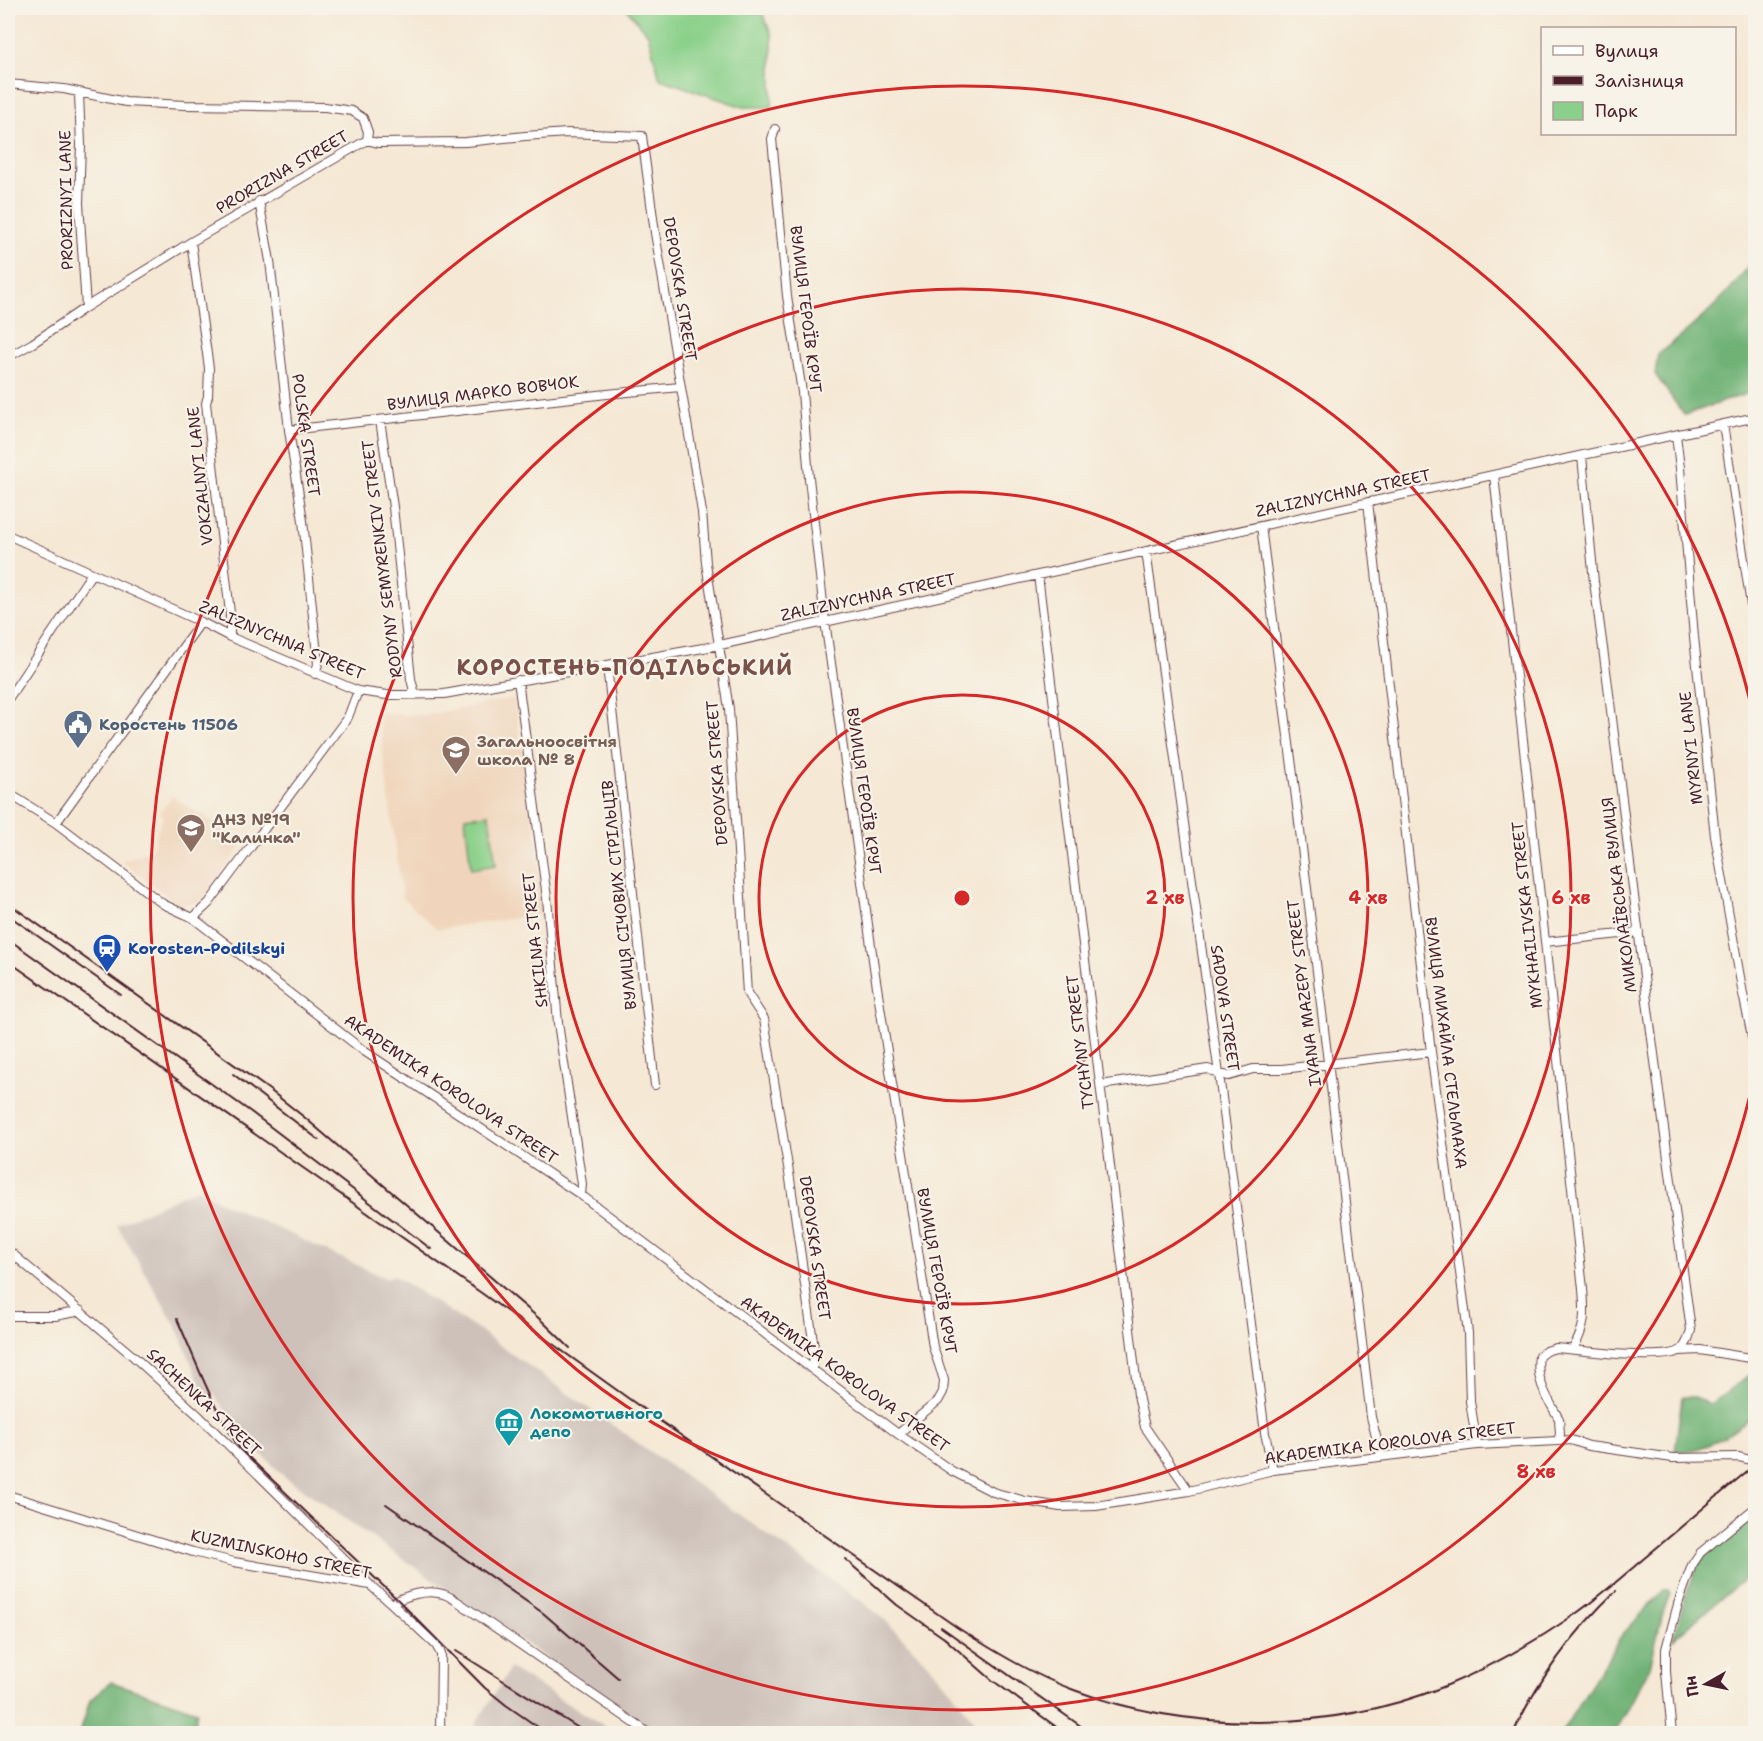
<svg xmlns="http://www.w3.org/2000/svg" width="1763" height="1741" font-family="'Shantell Sans',sans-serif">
<rect width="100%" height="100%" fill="#f7f3e8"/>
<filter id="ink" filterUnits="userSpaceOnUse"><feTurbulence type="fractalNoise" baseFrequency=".0167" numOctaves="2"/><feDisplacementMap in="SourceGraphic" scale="12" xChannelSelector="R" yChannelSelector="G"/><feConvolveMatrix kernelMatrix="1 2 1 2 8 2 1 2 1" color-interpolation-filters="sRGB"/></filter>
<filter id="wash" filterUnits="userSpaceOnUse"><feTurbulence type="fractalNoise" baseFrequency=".008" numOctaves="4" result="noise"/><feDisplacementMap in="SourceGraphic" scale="24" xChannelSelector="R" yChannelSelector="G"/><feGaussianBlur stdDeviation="1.35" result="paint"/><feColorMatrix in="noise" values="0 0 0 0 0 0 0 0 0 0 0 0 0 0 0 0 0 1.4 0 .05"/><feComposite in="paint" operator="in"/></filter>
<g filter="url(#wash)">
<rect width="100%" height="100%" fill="#f5e8d4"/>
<path fill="#f0d5bc" d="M514,698L535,829L544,914L437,929L402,897L379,722L381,712L404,715H427Z
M172,796L244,842L202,901L179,905L121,861L151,850L163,816L160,813Z"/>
<path fill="#cec1b9" d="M198,1188L221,1202L387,1279L393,1275L478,1330L861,1601L886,1621L931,1667L962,1704L982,1733H654L285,1477L243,1436L213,1393L205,1396L177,1328L117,1225Z
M510,1668L571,1706L617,1733H475L477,1721L489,1703Z"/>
<path fill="#8ad08a" stroke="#6a785a" stroke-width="1.5" d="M626,8H760L772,35V107H743L660,79L648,34Z
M489,814L496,865L471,869L465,817Z"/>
<path fill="#6fb276" stroke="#5c6850" stroke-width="1.5" d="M1755,257V391L1684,415L1655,374L1658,354C1694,327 1730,295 1755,257Z
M1752,1373L1755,1376V1414C1735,1432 1702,1454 1675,1451L1682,1397H1693L1710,1405Z
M1755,1516V1570L1673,1639C1680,1616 1686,1590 1697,1568C1704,1553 1741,1524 1755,1516Z
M1664,1590H1668L1670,1593L1662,1616L1650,1667L1615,1733H1561L1622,1635Z
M111,1682L197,1711L193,1733H80L90,1700Z"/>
</g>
<g filter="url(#ink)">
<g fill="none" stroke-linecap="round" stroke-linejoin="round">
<g stroke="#643d44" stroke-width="10">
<path id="minor" d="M8,84L64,89L126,102L185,105L325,107L352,111L363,118L368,132L367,140
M79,93L81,145L79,203L86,307
M775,129L772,139L787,296L802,392L809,478L825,621L875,974L933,1347L944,1380L943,1392L938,1401L898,1434
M259,201L270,261L289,430L303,521L318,664L315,674
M191,242L209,368L208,396L206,403L230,613V637
M8,357L33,343L86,307L191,242L367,140L378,143L466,142L525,136L567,133L642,136L655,233L702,512L706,563L729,709L747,993L764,1019L790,1179L814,1348L813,1370
M380,420L393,507L411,679L415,695
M1723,424L1756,637
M289,430L607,394L680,387
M1676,435L1680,468L1694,637L1715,836L1743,994L1756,1055
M1494,475L1583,1289C1585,1315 1586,1326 1573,1349
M1368,502L1431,1052L1468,1333L1470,1401L1477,1445
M1261,526L1296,798L1371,1417L1381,1456
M8,535L201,622L230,637L358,691L387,695L444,694L720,645L1756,417
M1146,551L1219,1074L1265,1433L1273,1470
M1038,575L1138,1395L1145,1427L1189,1491
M607,666L655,1085
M518,680L547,898L558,1023L582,1184L581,1195
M8,699L92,573
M8,793L56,823L163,904L193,918L364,1051L581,1195L898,1434L952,1471L993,1492L1025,1501L1060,1507L1096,1506L1189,1491L1273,1470L1477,1445L1558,1441L1560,1434L1559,1419C1548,1399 1535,1380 1539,1356L1546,1351L1556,1348C1579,1350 1664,1362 1681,1350C1687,1345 1689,1337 1691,1330L1648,1009L1607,678L1594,582L1582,456
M56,823L201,622
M193,918L209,903L348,717L358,691
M1545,942L1639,932
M1101,1085L1208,1069L1219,1074L1229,1076L1253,1069H1282L1431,1052
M8,1250L134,1357L199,1416L370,1585
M8,1316H55L81,1311
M1680,1351L1700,1350L1756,1359
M1558,1441L1571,1440L1589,1446L1673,1458L1739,1457L1750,1460L1756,1467
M8,1495L193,1552L234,1562L370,1585L392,1604C405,1595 427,1589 443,1594C450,1596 457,1601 464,1606L650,1734
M392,1604L436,1645L441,1654L440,1734
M1672,1734L1666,1672V1649L1678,1604L1692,1565L1700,1553L1756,1507"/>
</g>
<use href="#minor" stroke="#fff" stroke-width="8"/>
<path stroke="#4a1f2b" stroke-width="2" d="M8,903L271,1091L304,1117L542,1321L570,1348
M8,915L121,995
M8,939L251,1112L431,1249
M8,961L480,1292L653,1416L958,1628C994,1651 1033,1675 1074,1690C1189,1733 1328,1733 1443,1687C1489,1668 1533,1643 1574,1615C1600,1597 1624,1575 1648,1555C1684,1525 1719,1494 1756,1464
M233,1074L319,1140
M177,1319C197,1363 213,1409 240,1449L398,1600L485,1688L506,1705L548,1734
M386,1504L543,1613L618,1678
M845,1559L897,1605L947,1640
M941,1627L1092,1734
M943,1637L992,1680L1066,1734
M456,1651L588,1734
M1513,1734C1535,1684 1576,1628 1616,1591"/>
</g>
</g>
<g fill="none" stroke="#d62828" stroke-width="3">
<circle cx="962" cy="898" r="203"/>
<circle cx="962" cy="898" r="406"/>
<circle cx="962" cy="898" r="609"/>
<path d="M1755 1074A812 812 0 1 1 1755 722"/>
</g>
<defs>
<g id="civic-pin" transform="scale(1.5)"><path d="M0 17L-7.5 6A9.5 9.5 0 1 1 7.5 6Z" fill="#5c6f8a" stroke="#f7f3e8"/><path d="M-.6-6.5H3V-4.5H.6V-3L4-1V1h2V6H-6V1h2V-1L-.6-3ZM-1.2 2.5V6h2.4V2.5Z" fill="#fff"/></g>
<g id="school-pin" transform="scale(1.5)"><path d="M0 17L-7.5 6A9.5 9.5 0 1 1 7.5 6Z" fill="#8d6e63" stroke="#f7f3e8"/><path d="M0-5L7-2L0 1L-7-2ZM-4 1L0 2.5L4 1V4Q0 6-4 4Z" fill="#fff"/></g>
<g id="station-pin" transform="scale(1.5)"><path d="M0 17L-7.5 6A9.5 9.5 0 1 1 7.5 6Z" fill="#1a4fb4" stroke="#f7f3e8"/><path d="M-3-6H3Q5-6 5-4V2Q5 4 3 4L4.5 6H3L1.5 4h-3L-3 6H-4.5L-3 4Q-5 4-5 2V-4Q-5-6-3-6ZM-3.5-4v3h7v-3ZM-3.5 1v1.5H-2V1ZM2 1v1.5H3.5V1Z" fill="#fff"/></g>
<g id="museum-pin" transform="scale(1.5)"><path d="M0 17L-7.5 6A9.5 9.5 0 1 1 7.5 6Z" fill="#0f9aa8" stroke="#f7f3e8"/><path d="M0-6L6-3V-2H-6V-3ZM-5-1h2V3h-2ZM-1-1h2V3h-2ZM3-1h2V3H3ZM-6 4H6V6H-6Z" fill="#fff"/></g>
</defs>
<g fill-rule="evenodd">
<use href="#civic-pin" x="78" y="724"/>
<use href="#school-pin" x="456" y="750"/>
<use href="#school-pin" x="191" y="828"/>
<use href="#station-pin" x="107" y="948"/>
<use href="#museum-pin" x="509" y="1422"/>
</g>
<g text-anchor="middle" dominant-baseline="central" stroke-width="4.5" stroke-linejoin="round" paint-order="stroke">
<g font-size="16" fill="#4a1f2b" stroke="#f7f3e8">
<text transform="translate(282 172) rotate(-30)">PRORIZNA STREET</text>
<text transform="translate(66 200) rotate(-91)">PRORIZNYI LANE</text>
<text transform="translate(680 289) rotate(81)">DEPOVSKA STREET</text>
<text transform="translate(806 309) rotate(83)">ВУЛИЦЯ ГЕРОЇВ КРУТ</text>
<text transform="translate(483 393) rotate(-7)">ВУЛИЦЯ МАРКО ВОВЧОК</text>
<text transform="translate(306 435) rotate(82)">POLSKA STREET</text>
<text transform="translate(200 476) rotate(-96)">VOKZALNYI LANE</text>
<text transform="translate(1343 493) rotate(-12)">ZALIZNYCHNA STREET</text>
<text transform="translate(382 559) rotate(-97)">RODYNY SEMYRENKIV STREET</text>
<text transform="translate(868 597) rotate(-12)">ZALIZNYCHNA STREET</text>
<text transform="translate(282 640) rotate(23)">ZALIZNYCHNA STREET</text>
<text transform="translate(1691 748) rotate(-96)">MYRNYI LANE</text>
<text transform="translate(717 773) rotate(-94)">DEPOVSKA STREET</text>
<text transform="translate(864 791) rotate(82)">ВУЛИЦЯ ГЕРОЇВ КРУТ</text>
<text transform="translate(619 895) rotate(-96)">ВУЛИЦЯ СІЧОВИХ СТРІЛЬЦІВ</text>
<text transform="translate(1619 895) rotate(-97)">МИКОЛАЇВСЬКА ВУЛИЦЯ</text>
<text transform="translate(1527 915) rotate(-96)">MYKHAILIVSKA STREET</text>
<text transform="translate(535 940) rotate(-96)">SHKILNA STREET</text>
<text transform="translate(1304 993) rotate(-97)">IVANA MAZEPY STREET</text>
<text transform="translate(1225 1008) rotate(82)">SADOVA STREET</text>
<text transform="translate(1080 1042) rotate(-97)">TYCHYNY STREET</text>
<text transform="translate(1446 1043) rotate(83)">ВУЛИЦЯ МИХАЙЛА СТЕЛЬМАХА</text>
<text transform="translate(451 1089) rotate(34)">AKADEMIKA KOROLOVA STREET</text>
<text transform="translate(815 1248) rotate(82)">DEPOVSKA STREET</text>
<text transform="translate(937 1271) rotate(80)">ВУЛИЦЯ ГЕРОЇВ КРУТ</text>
<text transform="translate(845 1374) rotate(36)">AKADEMIKA KOROLOVA STREET</text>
<text transform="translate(204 1402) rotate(43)">SACHENKA STREET</text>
<text transform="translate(1390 1443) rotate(-7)">AKADEMIKA KOROLOVA STREET</text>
<text transform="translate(281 1554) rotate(12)">KUZMINSKOHO STREET</text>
</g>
<g font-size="16" font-weight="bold" fill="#4e5e75" stroke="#f7f3e8" text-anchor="start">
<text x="99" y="724">Коростень 11506</text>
</g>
<g font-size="16" font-weight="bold" fill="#785e54" stroke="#f7f3e8" text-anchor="start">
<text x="477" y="741">Загальноосвітня<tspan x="477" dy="18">школа № 8</tspan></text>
<text x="212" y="819">ДНЗ №19<tspan x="212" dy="18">"Калинка"</tspan></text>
</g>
<g font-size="16" font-weight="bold" fill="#164399" stroke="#f7f3e8" text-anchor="start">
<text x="128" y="948">Korosten-Podilskyi</text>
</g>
<g font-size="16" font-weight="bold" fill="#0d838f" stroke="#f7f3e8" text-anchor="start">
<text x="530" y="1413">Локомотивного<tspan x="530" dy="18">депо</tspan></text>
</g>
<g font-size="22" font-weight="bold" letter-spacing="1.5" fill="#7a5048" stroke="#f7f3e8">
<text x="625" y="667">КОРОСТЕНЬ-ПОДІЛЬСЬКИЙ</text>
</g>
</g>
<circle cx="962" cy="898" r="9" fill="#d62828" stroke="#f7f3e8" stroke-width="3"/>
<g font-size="18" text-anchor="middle" font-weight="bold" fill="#d62828" stroke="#f7f3e8" stroke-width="4.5" stroke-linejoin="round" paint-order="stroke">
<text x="1165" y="904">2 хв</text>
<text x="1368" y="904">4 хв</text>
<text x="1571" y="904">6 хв</text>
<text x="1536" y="1478">8 хв</text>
</g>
<rect width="1763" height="1741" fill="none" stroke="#f7f3e8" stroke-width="30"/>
<rect x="1541" y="27" width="195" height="108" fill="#f7f3e8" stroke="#b29e9c" stroke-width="1.5"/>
<rect x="1553" y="46" width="30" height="9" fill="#ffffff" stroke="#b29e9c" stroke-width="1.5"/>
<text x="1595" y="57" font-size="18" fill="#4a1f2b">Вулиця</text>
<rect x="1553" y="76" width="30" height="9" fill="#4a1f2b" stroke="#b29e9c" stroke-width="1.5"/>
<text x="1595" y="87" font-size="18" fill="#4a1f2b">Залізниця</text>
<rect x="1553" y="102" width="30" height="18" fill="#8ad08a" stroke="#b29e9c" stroke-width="1.5"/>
<text x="1595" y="117" font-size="18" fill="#4a1f2b">Парк</text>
<g transform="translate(1706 1684) rotate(261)" stroke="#f7f3e8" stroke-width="4.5" paint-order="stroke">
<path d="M0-4.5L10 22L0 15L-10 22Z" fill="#4a1f2b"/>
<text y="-9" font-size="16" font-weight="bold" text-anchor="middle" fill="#4a1f2b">Пн</text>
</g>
</svg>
